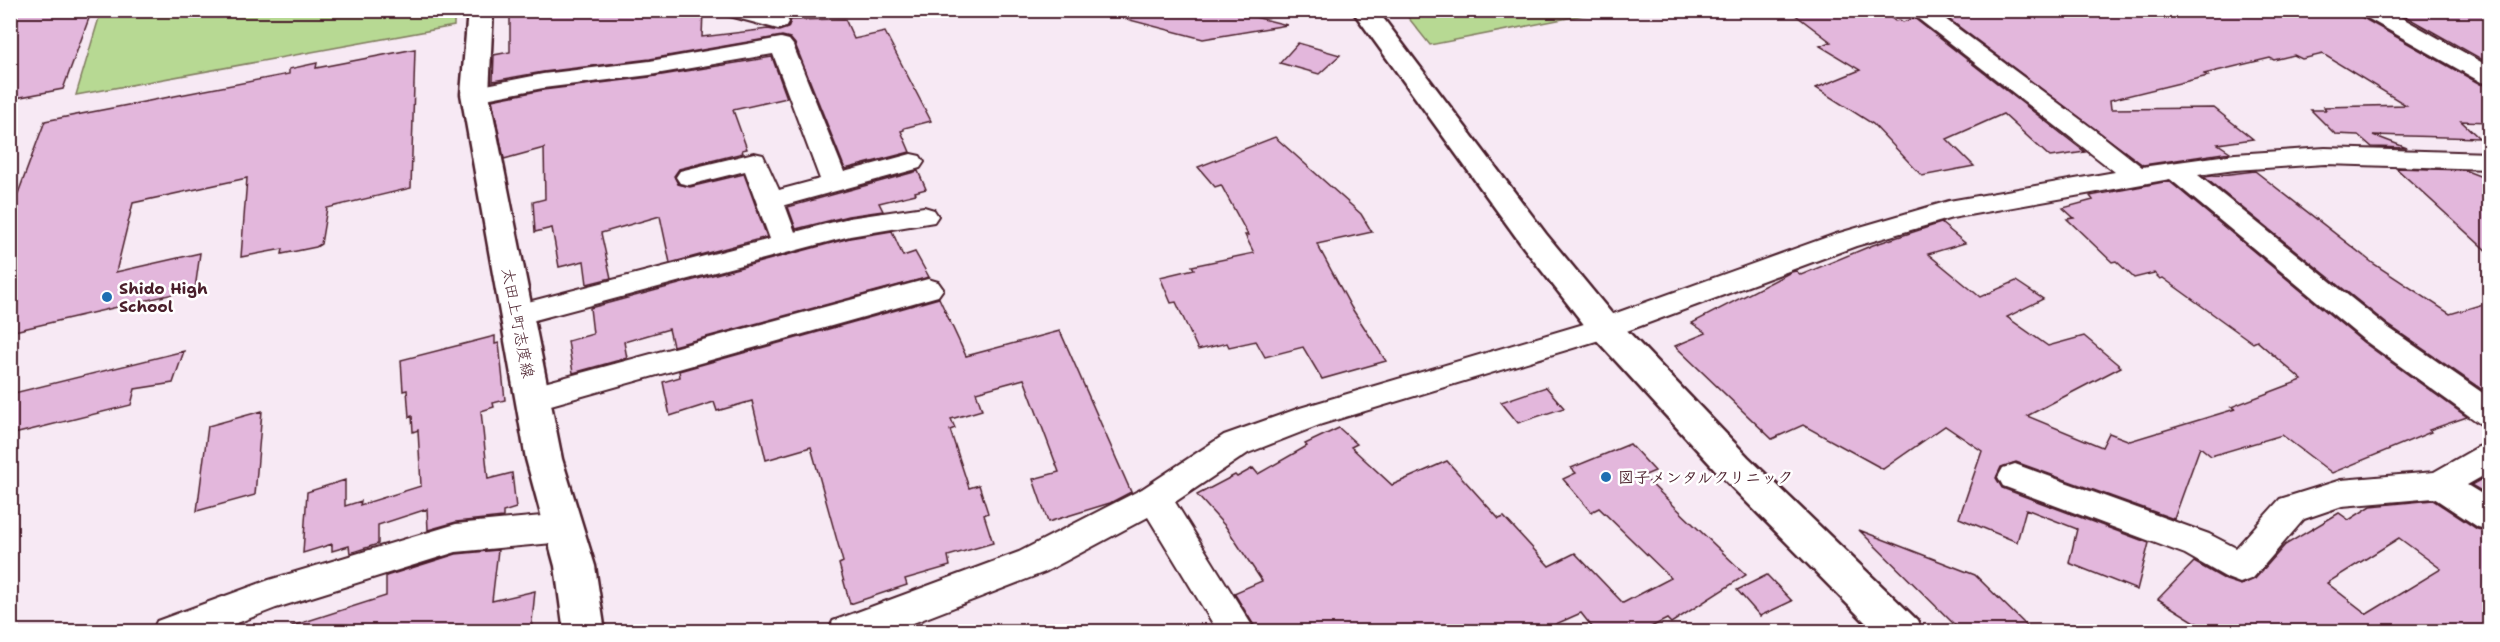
<svg xmlns="http://www.w3.org/2000/svg" width="2500" height="642" font-family="'Shantell Sans','Klee One',sans-serif">
<rect width="100%" height="100%" fill="#f7e9f4"/>
<filter id="ink" filterUnits="userSpaceOnUse"><feTurbulence type="fractalNoise" baseFrequency=".0167" numOctaves="2"/><feDisplacementMap in="SourceGraphic" scale="12" xChannelSelector="R" yChannelSelector="G"/><feConvolveMatrix kernelMatrix="1 2 1 2 8 2 1 2 1" color-interpolation-filters="sRGB"/></filter>
<g filter="url(#ink)">
<path fill="#b7d993" stroke="#807c5f" stroke-width="1.5" d="M101,11L454,10V26L76,95Z
M1403,11H1604L1430,45Z"/>
<path fill="#e3b7dc" stroke="#4a1f2b" stroke-width="1.5" fill-rule="evenodd" d="M37,10H92L63,89L10,99V15Z
M539,10H703L702,37L768,29L779,31L788,28L791,20L845,19L854,39L885,32L931,121L904,128V130L901,131L910,152L845,169L795,44L790,38L782,36L650,59L543,72L493,81L494,55L510,52V17Z
M1127,10H1226L1287,25L1203,39L1126,19Z
M1789,10H1881L1895,21L1900,20L1903,22L1914,18L2085,152L2050,157L2003,114L1947,139L1974,166L1922,176L1873,124L1816,88L1860,70L1820,46L1831,42Z
M1969,10H2016L2029,17L2114,10H2357L2361,17L2480,84L2490,86V122L2461,121L2479,138L2373,135L2407,148L2372,147L2358,135L2335,134L2311,110H2326L2324,107L2406,105L2323,54L2302,59L2294,55L2274,60L2270,58L2204,74L2208,76L2110,100L2111,109L2214,108L2253,139L2218,144L2230,152L2143,165L1938,11L1950,17Z
M2394,10H2490V64Z
M1298,43L1340,55L1319,74L1280,63Z
M415,49L411,188L327,208L321,244L316,247L282,254L283,249L241,257L247,178L133,203L116,272L200,253L195,289L10,332V215L45,121L289,74V69L317,63L316,68Z
M772,57L787,98L733,110L747,149L742,150L743,153L679,169L674,176L678,184L690,187L744,174L767,237L670,263L660,216L601,233L611,278L587,284L584,261L559,267L552,228L535,232L533,202L545,199L544,148L504,159L492,100L543,90L650,77Z
M1275,137L1361,214L1372,232L1317,244L1351,307L1386,361L1322,379L1303,347L1265,357L1256,341L1229,347L1227,343L1198,350L1176,302L1171,303L1160,277L1194,269L1192,266L1254,253L1245,235H1248L1221,185L1215,187L1198,167Z
M2396,168L2464,170L2490,180V254Z
M918,171L926,189L915,192L916,194L879,203L883,211L848,216L796,229L788,207Z
M2255,171L2374,264L2450,314L2490,302V395L2387,324L2204,177Z
M2169,181L2363,342L2467,417L2429,430L2431,432L2332,473L2282,435L2211,456L2200,447L2174,519L2016,462L2001,467L1996,478L2002,488L2149,543L2137,590L2069,563L2077,529L2026,509L2017,542L1959,518L1982,451L1945,426L1883,469L1803,425L1772,439L1675,346L1706,333L1692,323L1791,272L1796,271L1801,275L1873,245L1941,223L1965,243L1928,254L1980,297L2016,281L2043,299L2007,317L2048,346L2084,336L2121,367L2027,416L2102,447L2109,433L2130,441L2235,409L2231,407L2302,380L2257,341L2253,343L2163,278L2160,279L2154,273L2134,278L2116,261L2112,262L2067,219L2074,218L2063,208L2093,200L2090,196Z
M892,231L903,256L915,252L929,277L673,346L669,329L624,342L627,358L573,373L568,341L593,334L590,308L850,238Z
M939,298L966,356L1060,331L1131,492L1110,503L1048,522L1033,479L1059,472L1024,379L976,392L982,410L951,419L955,428L950,430L969,488L979,485L988,513L984,515L993,543L948,556L950,566L905,579L907,585L850,604L839,564L843,562L811,447L766,460L752,401L717,411L714,402L670,416L663,382L680,377L679,371Z
M495,336V344L499,343L505,400L493,403L494,407L481,411L488,479L512,473L516,508L503,512V517L456,522L428,530L427,509L378,525V544L350,553L349,546L332,551V544L303,553L307,492L345,480V506L361,501L360,505L421,486L418,430L413,432L412,416L409,417L407,390L403,391L401,360Z
M184,351L173,383L135,389L131,405L10,435V394Z
M1546,387L1564,408L1518,423L1501,402Z
M262,411L255,495L197,511L208,426Z
M1339,428L1357,444L1351,447L1392,485L1447,461L1499,519L1504,517L1549,566L1575,553L1623,603L1671,578L1599,508L1591,512L1563,479L1576,473L1571,468L1630,444L1655,471L1643,476L1746,575L1671,623L1667,619L1641,632H1596L1581,613L1538,632H1258L1234,593L1262,581L1226,527L1197,495L1235,475L1237,477L1253,468L1258,474L1307,446L1305,444Z
M2489,475L2490,476V496L2471,485Z
M2433,500L2477,529L2490,532V622L2475,632H2211L2158,599L2194,562L2226,580L2241,585L2255,579L2285,545L2339,513L2349,520L2371,506ZM2399,538L2441,569L2367,614L2327,583Z
M1859,530L1975,575L2033,632H1962Z
M498,550L492,601L535,591L531,632H293L292,626L386,596V576L456,554Z
M1767,575L1792,601L1760,616L1737,590Z"/>
<g fill="none" stroke-linecap="round" stroke-linejoin="round">
<g stroke="#4a1f2b" stroke-width="4">
<path id="street" d="M723,10H762L786,17L789,22L786,27L778,29L726,15Z
M1907,10H1933L2100,134L2142,167L2235,154L2325,148L2490,153V169L2325,164L2235,170L2198,175L2386,326L2490,398V427L2479,423L2364,340L2170,179L1952,218L1856,246L1616,335L1322,424L1248,453L1175,502L1256,632H1218L1148,517L1045,572L890,632H828L833,621L1019,552L1142,489L1224,435L1300,408L1594,321L1836,234L1949,201L2115,172Z
M2359,10H2388L2490,67V84L2481,82L2362,15Z
M781,38L789,40L793,45L844,172L911,154L920,156L924,162L920,168L785,205L795,232L849,218L924,207L934,210L938,216L934,222L850,236L516,325L505,322L501,315L505,308L770,239L745,171L689,185L680,183L676,177L680,171L754,153L763,155L779,190L820,179L773,54L650,75L543,88L475,101L466,99L463,94L466,89L543,74L650,61Z
M928,279L938,282L943,289L938,296L533,410L522,406L517,398L522,390L533,386Z
M2490,444V472L2467,485L2490,499V530L2478,527L2434,498L2342,506L2304,519L2253,578L2240,583L2227,578L2185,554L2003,486L1998,477L2003,468L2015,464L2209,534L2236,548L2280,499L2341,480L2434,472L2478,447Z
M564,514L576,518L581,528L576,538L564,542L456,552L276,608L214,632H152L157,621L269,580L456,524Z"/>
</g>
<g stroke="#4a1f2b" stroke-width="5">
<path id="secondary" d="M468,10H493L489,94L562,459L595,566L605,632H564L555,566L526,459L461,94Z
M1352,10H1377L1546,234L1617,320L1748,457L1917,620L1922,632H1875L1722,477L1593,336L1524,248Z"/>
</g>
<use href="#street" fill="#fff" fill-rule="evenodd"/>
<use href="#secondary" fill="#fff" fill-rule="evenodd"/>
</g>
</g>
<g fill="#1f6fb2" stroke="#fff" stroke-width="2">
<circle cx="107" cy="297" r="6"/>
<circle cx="1606" cy="477" r="6"/>
</g>
<g text-anchor="middle" dominant-baseline="central" stroke-width="5" stroke-linejoin="round" paint-order="stroke">
<g font-size="16" font-weight="bold" fill="#4a1f2b" stroke="#fff" text-anchor="start">
<text x="119" y="288">Shido High<tspan x="119" dy="18">School</tspan></text>
<text x="1618" y="477">図子メンタルクリニック</text>
</g>
<g font-size="16" fill="#4a1f2b" stroke="#fff">
<text transform="translate(518 323) rotate(79)">太田上町志度線</text>
</g>
</g>
<rect width="2500" height="642" fill="none" stroke="#fff" stroke-width="36"/>
<rect x="18" y="18" width="2464" height="606" fill="none" stroke="#4a1f2b" stroke-width="2" filter="url(#ink)"/>
</svg>
